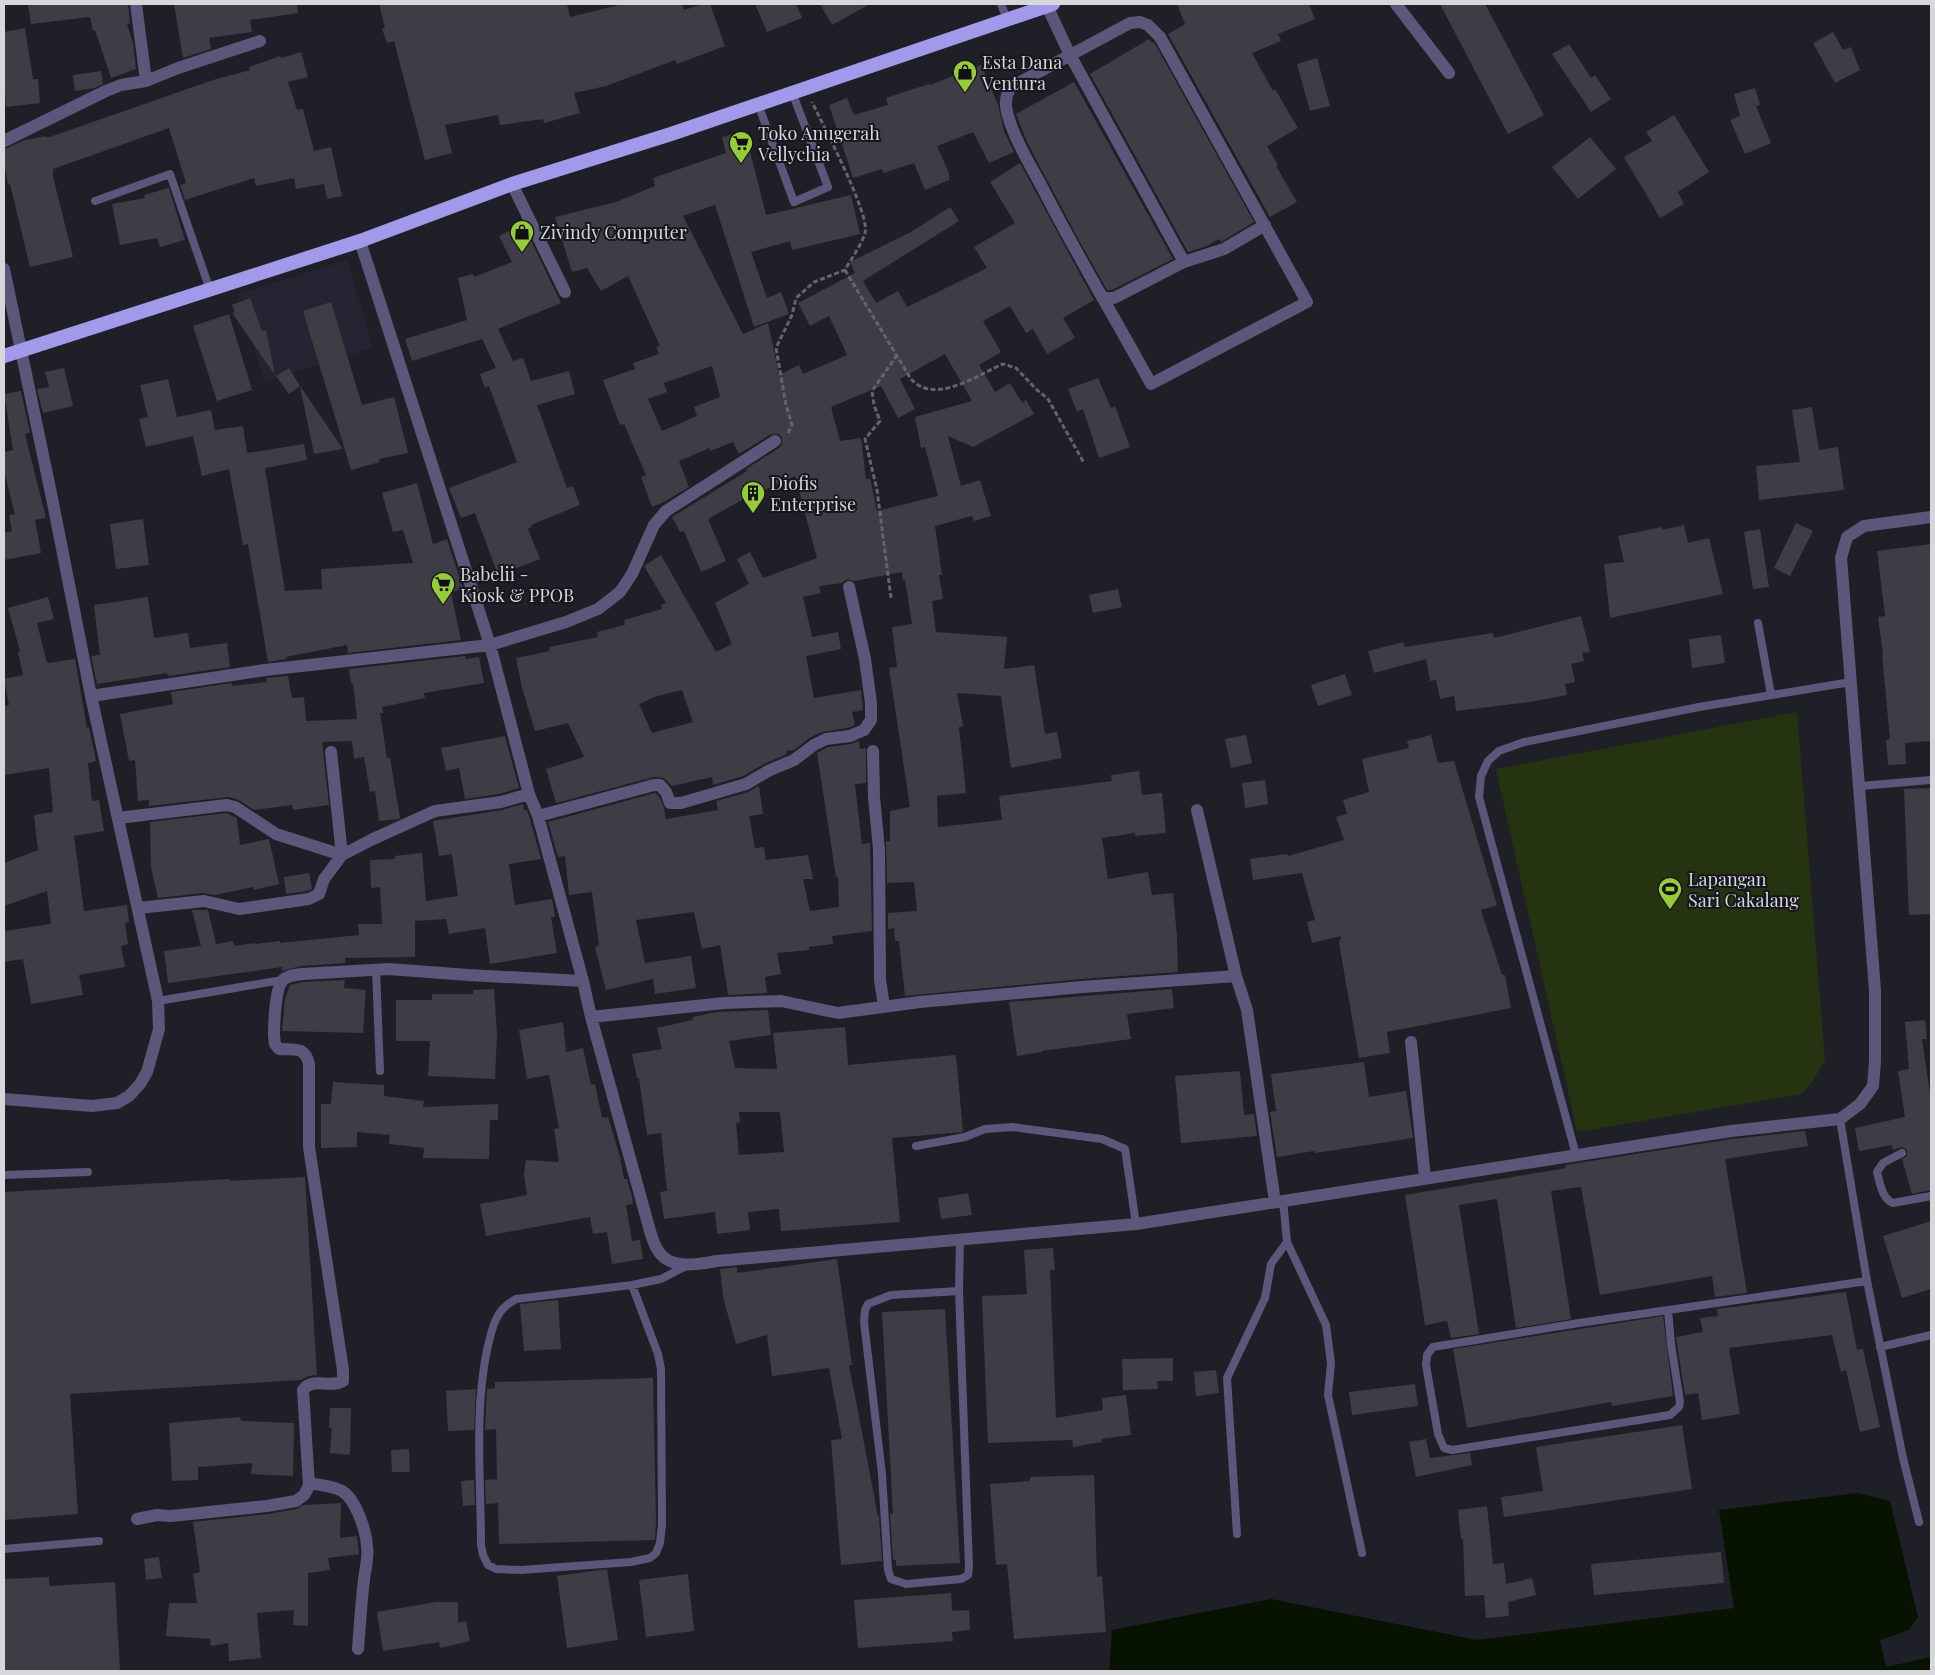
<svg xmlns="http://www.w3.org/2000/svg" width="1935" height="1675" font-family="'Playfair Display',serif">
<rect width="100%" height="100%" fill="#1f1f27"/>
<path fill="#262432" d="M348,260L373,348L264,381L238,294Z"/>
<path fill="#253310" d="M1797,712L1825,1060L1813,1081L1802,1094L1577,1132L1496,769Z"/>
<path fill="#081200" d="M1857,1493L1890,1501L1918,1617L1909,1630L1880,1640L1886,1667L1931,1657V1671H1109L1112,1630L1271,1599L1477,1640L1734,1608L1719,1510Z"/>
<path fill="#3e3d46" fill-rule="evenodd" d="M28,4H128L130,23L127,24L133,43L136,69L111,78L95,30L93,31L90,17L31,24Z
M174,4H297L298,13L250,20L252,32L209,38L211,49L183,58Z
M379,4H567L570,17L623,4H682L684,10L703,4H710L725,46L677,64L675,60L606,86L574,93L580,113L544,123L543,119L500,125L498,115L445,125L452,153L425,160L394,41L387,43L382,29L385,28Z
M755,4H796L802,18L767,32Z
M820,4H870L832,25Z
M1177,4H1309L1315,19L1278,34L1281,41L1252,53L1273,91L1275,89L1298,128L1267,146L1278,165L1276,166L1297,202L1270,217L1168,34L1185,24Z
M1440,4H1485L1544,115L1508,134Z
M25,28L33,79H38L40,103L6,107L4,84V32Z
M1833,32L1843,50L1851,47L1860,70L1835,83L1813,43Z
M1149,39L1152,43L1154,42L1254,222L1221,242L1219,239L1207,246L1188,252L1090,74Z
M1569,44L1591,78L1595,75L1611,99L1591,112L1552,54Z
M301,52L308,77L288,82L297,110L303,109L314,151L331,147L342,196L327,199L324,184L296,189L294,178L256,186L254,178L185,200L180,185L186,183L169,128L53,169V177L73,257L30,267L10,184L8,185L4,162V149L25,140L47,136V138L213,80L250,70L249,67L280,56L281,58Z
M1317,58L1330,106L1310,111L1297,64Z
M981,65L998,105L1004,131L1014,152L989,163L973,132L937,146L949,173V180L925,190L914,163L884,173L882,169L853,178L829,105L847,98L854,115L888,105L886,98L929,84L930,85Z
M101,71L103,84L94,88L75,91L73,75Z
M1074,82L1173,259L1112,290H1107L1075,233L1027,142L1016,114Z
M1755,88L1760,105L1756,106L1771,143L1745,154L1730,120L1740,116L1734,94Z
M1674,115L1709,172L1678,192L1684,204L1660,218L1624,157L1652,141L1646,132Z
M745,131L766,215L851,195L860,234L792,250L790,241L751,252L767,298L781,292L789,314L754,327L715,205L683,216L743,334L768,323L779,375L799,365L803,374L847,355L829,316L810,326L798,303L855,273L850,262L911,232L950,207L959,221L863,281L876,303L898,291L907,307L987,268L974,247L1015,223L990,182L1020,163L1094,300L1063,318L1075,338L1047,354L1033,329L1026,333L1010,306L983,321L1001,352L979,365L995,392L1010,383L1022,403L1026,400L1034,414L973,447L948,436L961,486L980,480L991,516L974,521L972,516L935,526L942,575H939L943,599L932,601L936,632L1007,637L1004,669L1034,665L1045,734L1057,732L1062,758L1011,768L1001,696L957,693L963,726L959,727L966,793L937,796L938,827L1002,820L999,796L1112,781L1111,775L1139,771L1142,795L1162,793L1166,833L1135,836V833L1102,838L1108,879L1148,872L1152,895L1173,893L1177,937L1178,972L1081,979L905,996L899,941H895L894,928L888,929V913L917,911L914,882L887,883L886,841H890V811L910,807L889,668L897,667L892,627L912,624L905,580L903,581L902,572L854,581L847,579L842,583L819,586L821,593L803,597L812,637L838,632L841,649L806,656L814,698L861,690L863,710L852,712L855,725L848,728L822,732L809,738L794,750L786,751L787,754L764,764L743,776L713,785L712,777L672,786L664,778L654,777L556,803L546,769L584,757L568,723L535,731L522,688L516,658L550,651L549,647L598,637L597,632L625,625L624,620L662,609L661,605L666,603L644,566L661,555L716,652L732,644L715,603L749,584L737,559L750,552L763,578L817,558L795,476L742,500L708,519L726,561L701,572L684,531L680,532L672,517L747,471L746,469L779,448L782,444V437L778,434H771L739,454L733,442L710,451V448L679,461L689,487L664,502L652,507L641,477L646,475L624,424L620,425L603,380L635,369L633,363L659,354L656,347L660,346L628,276L601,291L587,268L572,272L555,217L616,202L655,186L653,178L726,153L722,137ZM945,354L972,401L915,417L921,448L925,447L938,496L877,511L870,478L866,479L861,438L840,441L831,407L881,386L898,418L915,409L900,379ZM712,366L720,397L694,407L697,416L662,431L648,399L667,392L664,383ZM682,690L693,722L652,733L639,704L657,696Z
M1590,137L1616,169L1578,199L1552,167Z
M169,188L185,240L160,247L157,238L120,245L112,204L145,198L144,195Z
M523,224L561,303L498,329L513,361L523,358L531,381L569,371L575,394L537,405L567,488L573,486L580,505L531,525L532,527L528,529L540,559L498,575L475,513L461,518L449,488L517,462L489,386L485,388L480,374L496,368L482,339L412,361L405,339L467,320L458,278L473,274L474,277L512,262L499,236Z
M250,298L262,331L266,330L275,375L232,313L235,312L232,305Z
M331,302L362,405L394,397L408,453L379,459L380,462L351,470L303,311Z
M229,314L252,390L217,401L193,326Z
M64,368L73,406L43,413L37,389L49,387L45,372Z
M289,368L300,386L343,449L314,454L300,386L289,394L276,376Z
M1098,378L1111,408L1115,406L1130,447L1099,458L1083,409L1077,412L1068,389Z
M168,379L177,417L211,410L215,430L243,426L247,453L304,444L307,460L265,468L285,591L322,589L321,569L413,563L403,530L393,532L382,493L417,483L433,544L447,539L463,589L451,592L461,640L348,653L347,645L286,657V659L268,662L248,544L243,545L229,469L202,476L193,436L146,447L139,419L148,417L140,385Z
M21,391L30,433L25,434L46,518L35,520L41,553L4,560V533L12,531L9,515L15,514L4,471V452L13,450L4,394Z
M1812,407L1819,450L1838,447L1844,490L1759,500L1756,466L1800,462L1792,410Z
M143,519L149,565L116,569L110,524Z
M1796,523L1813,531L1790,576L1774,568Z
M1684,525L1688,543L1709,538L1723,594L1610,618L1604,564L1624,562L1618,536L1662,527V530Z
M1760,529L1769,587L1753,589L1744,532Z
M1931,544V741L1905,743L1906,764L1888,765L1886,740L1890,739L1882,654H1883L1878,617L1885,616L1877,551Z
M1118,589L1122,607L1093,613L1089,595Z
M48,597L54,619L37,623L47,663L75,659L87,728L89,727L96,761L88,763L92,801L99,800L104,831L74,836L84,911L127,905L129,922L125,923L128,944L121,946L125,967L79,975L83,995L31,1004L23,959L4,962V931L51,924L47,891L4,906V863L38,850L34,815L53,812L49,768L4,775V706L9,705L4,679L23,675L18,652L20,651L8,608Z
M148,597L154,638L188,633L190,648L227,643L230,667L168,676L167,673L97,684L91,656L100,655L94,605Z
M1581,616L1590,652L1582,653L1584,661L1571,664L1575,682L1565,684L1567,695L1530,702L1456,711L1454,696L1440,699L1436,680L1430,681L1426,659L1374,673L1368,651L1403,642L1405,647L1493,633L1494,638Z
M1721,635L1725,663L1692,668L1689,639Z
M465,656L466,659L479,657L484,683L424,693L425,698L382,707L383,713H380L387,758H390L400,818L399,819L379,821L375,791L370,792L364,757L354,759L352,741L322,742L329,805L293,810L292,805L254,810L239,800L229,797L149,806V800L138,801L135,760L129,761L120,714L173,704L171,692L232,683V686L267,682L266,678L288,676L292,698L304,697L306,721L357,719L353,683H351L349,669Z
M1345,674L1352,695L1318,706L1311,685Z
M1246,735L1252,763L1231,768L1225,739Z
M1431,735L1438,763L1454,761L1497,905L1481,910L1502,975H1505L1511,1008L1387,1032L1390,1053L1359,1058L1339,943L1341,936L1312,943L1307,922L1315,920L1302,873L1253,880L1250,859L1287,854L1288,856L1344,840L1336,817L1347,814L1343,800L1369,792L1362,759L1409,748L1407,741Z
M505,736L519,788L499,794L465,799L459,768L446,771L441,748Z
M859,741L860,749L866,748V783L855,784L862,844L870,843L872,931L832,936L833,944L809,947V950L777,953L781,974L765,977L767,993L728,995L720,945L702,949L694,912L636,920L645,963L691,956L696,988L655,994L653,979L606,990L595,947L599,946L592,892L569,895L565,856L558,857L548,822L655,793L659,796L664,808L666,819L718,810L716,801L748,792L759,786L763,814L749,816L755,848L764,847L766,860L808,855L813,879H803L810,911L839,907L838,877H836L817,753L828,747L851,744Z
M1265,780L1268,804L1245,808L1242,783Z
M1931,788V914L1909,915L1904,789Z
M523,804L524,810H527L530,819L541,859L509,864L515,905L552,899L555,917H551L557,953L490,964L485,928L449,934L446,919L415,921V957L345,958V963L301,966L282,971V967L168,983L164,951L201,946L192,910H208L216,944L233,941L234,946L255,943V944L280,941V943L359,935L358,924H382L380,887L371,888L370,860L395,859V856L422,853L426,901L458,896L452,854L439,856L433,821L502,810Z
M226,813L237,818L240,845L269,839L279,884L254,890L253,887L215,895L203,893L158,898L151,868L150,822Z
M309,873L312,889L307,891L286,894L284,877Z
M345,980L344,988L366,990L363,1033L282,1031L285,999L290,985L303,982Z
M494,989L497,1033L495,1079L428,1076L430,1041H396V1000H432V994H473V990Z
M1172,989L1174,1008L1127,1014L1131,1039L1042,1051V1052L1017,1056L1009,1002Z
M768,1010L771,1035L729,1041L735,1068L777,1069L773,1033L845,1027L848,1065L956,1055L963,1132L892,1138L900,1222L781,1231L779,1209L748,1212L750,1230L717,1234L715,1212L664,1219L660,1192L667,1191L661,1133L647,1135L639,1078H637L632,1054L662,1049L657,1028L693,1020L692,1017L717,1012ZM739,1112H780L784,1152L739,1155L736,1123L740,1122Z
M1925,1020L1927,1039H1922L1931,1100V1190L1912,1194L1902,1159L1907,1156V1150L1902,1147L1893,1150L1892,1145L1859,1151L1855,1128L1905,1117L1898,1071L1909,1069L1905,1022Z
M563,1022L566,1052L583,1048L591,1085L595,1084L602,1118L608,1117L620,1157L624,1179H627L632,1196L633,1204L626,1205L632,1241L640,1240L643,1259L612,1264L607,1232L593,1234L590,1217L486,1236L480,1204L527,1195L524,1174L526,1160L559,1162L554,1129L559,1128L549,1075L527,1079L519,1030Z
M1364,1062L1369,1097L1406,1091L1413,1138L1315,1153L1314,1151L1277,1157L1270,1112L1276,1111L1271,1074Z
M1240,1071L1244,1115L1254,1114L1257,1136L1181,1143L1175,1076Z
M333,1082L384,1085V1096L424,1101L423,1107L498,1104V1120H490L489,1159L423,1158L424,1148L389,1144L390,1135L357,1132V1147L321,1148V1104H331Z
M1805,1131L1808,1146L1725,1159L1747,1293L1715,1297L1712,1276L1600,1295L1581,1187L1551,1191L1571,1319L1516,1328L1497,1199L1459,1205L1479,1334L1451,1338L1447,1321L1425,1325L1405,1195L1566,1168L1565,1165L1732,1139Z
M305,1177L317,1375L308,1376L301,1380L70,1394L78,1514L4,1520V1192L230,1179V1181Z
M968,1193L972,1215L941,1219L938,1198Z
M1931,1221V1289L1902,1298L1883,1236Z
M1053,1248L1055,1270H1050L1056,1418L1103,1410L1102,1398L1126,1395L1131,1435L1101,1439L1102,1442L1073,1447L1072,1440L988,1443L982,1296L1027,1294L1024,1250Z
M837,1259L852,1365H849L878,1516H879L882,1561L841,1565L831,1440L842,1439L829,1368L772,1376L767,1335L736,1344L723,1297L720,1269L737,1267V1273Z
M1846,1292L1857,1350L1863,1349L1880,1427L1860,1432L1846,1370L1841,1372L1832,1335L1729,1348L1740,1414L1702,1420L1698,1393L1685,1395L1676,1337L1703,1332L1700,1318L1718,1316L1717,1309Z
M558,1300L561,1349L524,1351L520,1304Z
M945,1309L960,1563L896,1566V1560H893L890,1514H893L882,1312Z
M1663,1316L1673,1396L1612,1406L1611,1402L1467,1428L1453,1349Z
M1173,1358V1381H1157L1158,1389L1123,1390L1122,1359Z
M1216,1370L1219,1393L1196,1396L1194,1372Z
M653,1378L656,1522L655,1540L499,1544L498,1503L486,1504L485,1480L497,1479L496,1429L485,1430L487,1389L495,1388V1382Z
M1415,1384L1418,1406L1352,1415L1349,1392Z
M476,1389L474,1430L448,1431L446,1391Z
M330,1408H351L350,1455L330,1453L332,1428H329Z
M240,1417L241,1421L294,1423L293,1476L251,1474L252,1463L198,1467V1480L172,1481L169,1423Z
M1682,1425L1692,1489L1504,1517L1501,1497L1543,1491L1536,1447Z
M1426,1439L1430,1458L1470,1453L1472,1465L1416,1477L1409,1442Z
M409,1449L410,1472H392L391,1450Z
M1094,1475L1097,1577L1102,1576L1106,1632L1014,1639L1007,1564L996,1565L990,1484L1030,1481V1477Z
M474,1480L475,1505L463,1506L461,1481Z
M341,1503L340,1538L357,1536L359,1554L328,1558L330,1570L308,1573V1626L293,1625L294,1610L257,1613L261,1658L229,1661L228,1643L211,1646L210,1639L166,1636L169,1603H197L193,1574L200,1572L193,1522L268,1514L297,1509L304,1505Z
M1487,1506L1493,1564L1504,1563L1506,1584L1532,1578L1536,1595L1508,1602L1509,1616L1486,1618L1484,1595L1465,1596L1463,1539H1461L1458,1510Z
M1721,1552L1724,1583L1594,1595L1591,1564Z
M159,1557L162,1578L146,1580L144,1559Z
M607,1569L618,1640L567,1648L557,1576Z
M688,1574L694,1631L646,1637L639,1580Z
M49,1577V1586L115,1582L120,1671H4V1579Z
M951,1593L952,1611L969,1610L970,1630L952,1632L953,1641L858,1648L854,1600Z
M436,1602H458V1623L466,1621L470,1641L440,1648L439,1642L383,1651L377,1612Z"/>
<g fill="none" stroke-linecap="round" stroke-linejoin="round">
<path stroke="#64646a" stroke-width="3" stroke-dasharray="5 2.5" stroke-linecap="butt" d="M845,270L911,379C913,381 917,385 920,386C945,399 981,373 1003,364L1016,368L1036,389L1048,399L1084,463
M788,433L792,425L786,405L776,348L792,315L796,298L814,282L845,270C851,259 862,244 865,233C871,216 822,123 812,102
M891,598L877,490L865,439L880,421L874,405L872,391L897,355"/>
<path stroke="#5b577b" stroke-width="8" d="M1001,4L1007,19
M758,104L794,202L828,187L792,92
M95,201L170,174L210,290
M1758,623L1771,695
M1860,786L1931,780
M376,970L380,1071
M158,1001L282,980
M1840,1119L1867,1281L1903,1458L1919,1522
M916,1146L965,1137L985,1129L1012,1127L1102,1139L1125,1149L1136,1224
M1902,1153L1883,1163L1877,1172C1880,1183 1882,1199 1893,1203L1931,1196
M1576,1155L1479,797L1481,776L1488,761L1499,751L1524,742L1699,707L1851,682
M4,1175L88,1172
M1283,1200L1287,1242L1326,1325L1331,1363L1328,1395L1362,1553
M632,1285L658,1354L661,1369L662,1525L660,1543L656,1553L650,1558L631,1562L521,1570L496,1569L488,1565L483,1555L481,1545C481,1482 474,1412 487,1350C490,1338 492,1324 499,1314C503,1307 509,1303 516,1299L632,1285L661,1279L686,1266
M959,1291L891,1295L868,1304L865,1310L864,1322L882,1474L888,1570L891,1579L906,1584L961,1579L968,1575L969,1567L959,1291L960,1240
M1668,1310L1671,1344L1680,1402L1679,1407L1670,1415L1452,1450L1444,1448L1438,1434L1426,1365L1427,1355L1433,1347L1579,1323L1867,1281
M1880,1347L1931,1335
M1237,1534L1227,1378L1265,1298L1271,1264L1287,1242
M4,1549L99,1541"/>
<path stroke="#5b577b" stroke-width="12" d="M1396,4L1449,73
M1047,6L1070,55L1184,262
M1140,22L1148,25L1160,37L1307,302L1151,384C1115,318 1076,254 1042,187C1031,166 1016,143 1009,119C1005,107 1004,97 1011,87L1130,23Z
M146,81L178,68L260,41
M4,141L106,91L121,85L146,81L136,4
M512,184L565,292
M360,241L490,645L529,794L538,816L583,981L591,1017L650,1231C652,1237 654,1244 657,1249C669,1271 698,1264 717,1261L1136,1224L1731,1131L1840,1119L1860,1104L1873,1086L1875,1061V990L1841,558L1847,537L1864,526L1931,517
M4,269L52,498L91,696L158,1001L159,1029L147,1072L140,1084L129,1096L117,1103L92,1106L4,1099
M1104,298H1114L1184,262L1224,249L1265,225
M91,696L265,670L490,645L566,622L598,609L620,592L632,574L654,525L666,511L775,441
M873,751L874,797L879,849L880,980L884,1006
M1197,810L1236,976L1247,1010L1275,1202
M538,816L654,785H660L666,792L670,803H681L746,784L768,771L794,760L814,745L826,739L850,736L864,730L871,720V703L865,659L849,587
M118,818L227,805L235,807L276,834L342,855L331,752
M138,908L204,901L239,909L309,899L319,894L324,879L342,855L373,839L435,811L501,802L529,794
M591,1017L724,1003L781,1001L838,1013L920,1002L1082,987L1236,976
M1411,1042L1425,1178
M309,1483C319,1485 333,1486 342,1491C356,1499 366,1531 367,1546C369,1557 365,1569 364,1580C361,1603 360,1626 358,1649
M137,1519L157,1515L171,1516L267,1506L296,1501L304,1495L309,1486L303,1390C313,1376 329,1389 343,1381V1370L309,1147V1064C305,1046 295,1050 279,1049L275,1044L274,1036C274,1024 275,988 283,980C288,975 295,975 302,974L389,969L468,975L583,981"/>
<path stroke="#a299ea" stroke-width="14" d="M4,356L360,241L512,184L671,134L1053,4"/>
</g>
<defs>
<g id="shop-pin" transform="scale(1.25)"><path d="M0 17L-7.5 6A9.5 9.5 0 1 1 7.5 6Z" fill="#97cc39" stroke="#16161d"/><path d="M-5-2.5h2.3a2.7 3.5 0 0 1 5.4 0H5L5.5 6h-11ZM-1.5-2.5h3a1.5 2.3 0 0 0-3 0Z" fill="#111"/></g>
<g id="supermarket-pin" transform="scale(1.25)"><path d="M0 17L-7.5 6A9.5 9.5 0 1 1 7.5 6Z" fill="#97cc39" stroke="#16161d"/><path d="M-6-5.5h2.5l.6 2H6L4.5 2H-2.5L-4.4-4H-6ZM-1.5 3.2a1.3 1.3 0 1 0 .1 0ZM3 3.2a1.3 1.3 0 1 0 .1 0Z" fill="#111"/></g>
<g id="building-pin" transform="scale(1.25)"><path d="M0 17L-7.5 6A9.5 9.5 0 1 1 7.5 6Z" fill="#97cc39" stroke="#16161d"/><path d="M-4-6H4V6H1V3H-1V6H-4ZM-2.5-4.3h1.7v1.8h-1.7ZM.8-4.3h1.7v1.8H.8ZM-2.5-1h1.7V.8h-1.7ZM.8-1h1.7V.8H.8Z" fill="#111"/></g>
<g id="stadium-pin" transform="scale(1.25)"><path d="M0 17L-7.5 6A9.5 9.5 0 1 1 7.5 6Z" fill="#97cc39" stroke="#16161d"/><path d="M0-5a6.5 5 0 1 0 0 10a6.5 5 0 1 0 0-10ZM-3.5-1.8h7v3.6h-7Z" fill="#111"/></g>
</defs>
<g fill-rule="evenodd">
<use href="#shop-pin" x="965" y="72"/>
<use href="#supermarket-pin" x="741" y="143"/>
<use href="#shop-pin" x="522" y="232"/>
<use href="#building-pin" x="753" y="493"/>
<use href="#supermarket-pin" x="443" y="584"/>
<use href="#stadium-pin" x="1670" y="889"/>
</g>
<g text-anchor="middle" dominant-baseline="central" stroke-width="4" stroke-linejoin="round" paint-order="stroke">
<g font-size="18" fill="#d6d6db" stroke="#16161d" text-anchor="start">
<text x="982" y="62">Esta Dana<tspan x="982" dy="21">Ventura</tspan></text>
<text x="758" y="133">Toko Anugerah<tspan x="758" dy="21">Vellychia</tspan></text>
<text x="540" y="232">Zivindy Computer</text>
<text x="770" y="483">Diofis<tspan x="770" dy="21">Enterprise</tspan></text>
<text x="460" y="574">Babelii -<tspan x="460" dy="21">Kiosk &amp; PPOB</tspan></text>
<text x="1688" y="879">Lapangan<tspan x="1688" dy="21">Sari Cakalang</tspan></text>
</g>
</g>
<rect width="1935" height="1675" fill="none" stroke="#d6d6db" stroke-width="10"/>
</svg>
